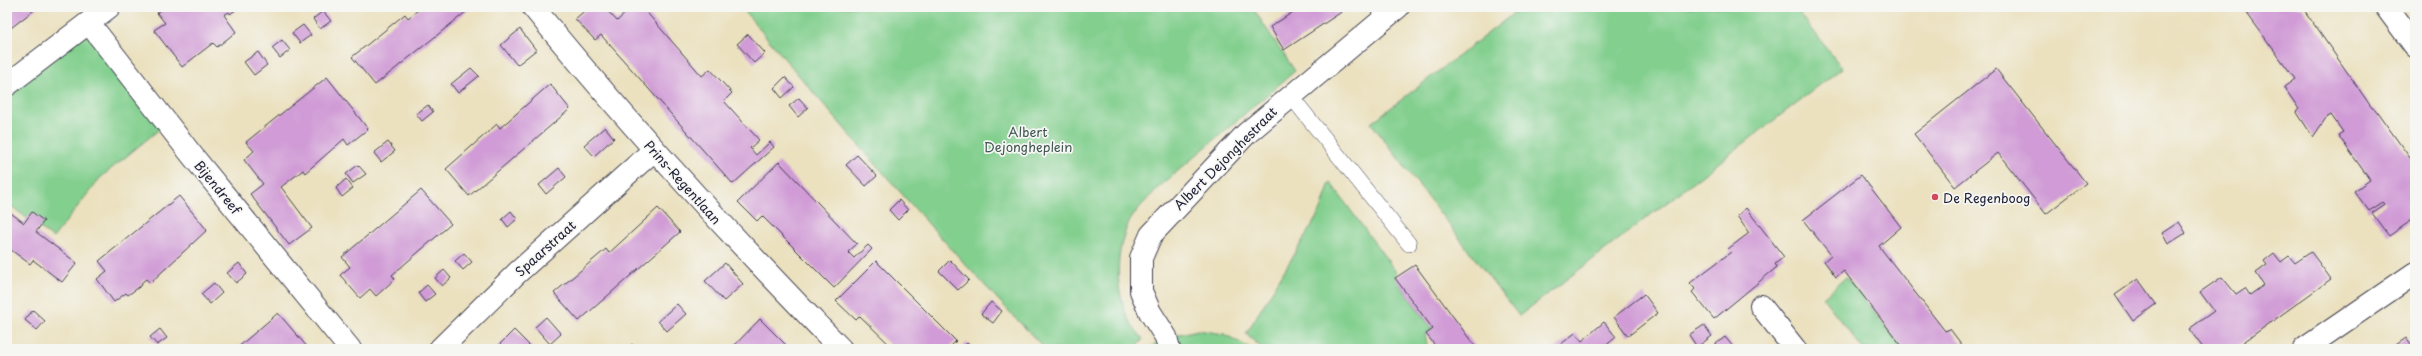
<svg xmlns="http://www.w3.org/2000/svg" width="2422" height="356" font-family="'Playpen Sans',sans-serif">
<rect width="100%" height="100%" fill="#f6f6f2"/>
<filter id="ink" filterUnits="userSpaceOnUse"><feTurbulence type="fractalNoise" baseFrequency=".025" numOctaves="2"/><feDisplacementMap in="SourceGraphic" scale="8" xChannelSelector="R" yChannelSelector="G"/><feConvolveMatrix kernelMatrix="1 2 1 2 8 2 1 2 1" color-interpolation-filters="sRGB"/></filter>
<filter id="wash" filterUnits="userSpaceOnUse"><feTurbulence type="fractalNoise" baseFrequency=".012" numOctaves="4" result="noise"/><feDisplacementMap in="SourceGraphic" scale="16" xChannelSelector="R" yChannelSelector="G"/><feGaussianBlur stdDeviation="0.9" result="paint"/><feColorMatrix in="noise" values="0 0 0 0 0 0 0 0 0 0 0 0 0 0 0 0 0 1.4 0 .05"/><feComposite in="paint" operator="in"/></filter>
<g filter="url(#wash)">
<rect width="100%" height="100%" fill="#ebe1bf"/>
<path fill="#82cf8e" stroke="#527864" d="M741,7H1252L1295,71L1158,188C1146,201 1130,215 1125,232C1115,259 1116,297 1130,322C1134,328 1139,334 1143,339L1135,349H1045C939,239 839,124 741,7Z
M1522,7H1795L1842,68L1519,316L1371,123Z
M89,23L167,123L100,178L53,238L7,203V85Z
M1330,182L1396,272L1395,278L1432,329L1425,334L1428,349H1263L1246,334L1321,210Z
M1846,277L1903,349H1863L1823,298Z
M1198,330L1224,334L1252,349H1148L1166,337Z"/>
<g id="blocks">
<path fill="#d09bd6" d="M7,7H38L7,31Z
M165,7H240L230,14L229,12L224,15L236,32L217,47L213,43L182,67L154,30L165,23L157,13Z
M422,7H472L375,85L352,57L405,14L408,18Z
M589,7H604L617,21L632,7H642L702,76L710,69L732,93L724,101L759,140L750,148L756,155L770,142L774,147L733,184L601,35L595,40L575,19Z
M1301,7H1349L1284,50L1270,27Z
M2252,7H2302L2372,108L2375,109L2415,165V218L2389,236L2372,213L2385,204L2383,202L2369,211L2354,191L2370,180L2338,135L2343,132L2331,115L2326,118L2313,137L2296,111L2299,109L2284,87L2295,79L2246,12Z
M323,11L331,21L320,29L313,19Z
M303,25L311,35L300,43L292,33Z
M520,29L536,50L517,65L501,45Z
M748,34L765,53L754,63L737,44Z
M282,40L290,50L280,58L272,48Z
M258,52L267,65L254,75L244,62Z
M471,68L479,76L458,93L451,84Z
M1996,69L2086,183L2046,214L1998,153L1955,187L1914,134Z
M327,77L368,129L348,145L344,139L305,173L303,170L281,187L312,228L289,245L250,194L263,184L244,160L254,151L246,142Z
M785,77L794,87L782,98L774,88Z
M550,84L570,109L469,196L446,169L497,124L500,128Z
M799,98L808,108L798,117L789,106Z
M428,105L433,112L422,121L416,114Z
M605,127L614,138L594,156L584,145Z
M388,142L395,151L381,162L374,153Z
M857,155L877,176L866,186L846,165Z
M779,162L857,244L848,252L854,258L868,245L872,249L834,288L762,216L757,221L738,202Z
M358,165L366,174L353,183L346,174Z
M559,168L566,177L546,194L539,185Z
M1861,175L1901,227L1879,246L1945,331L1950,329L1965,349H1904L1844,271L1836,277L1824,261L1831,255L1803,220Z
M346,179L353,188L342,197L336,188Z
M421,190L451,224L392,275L395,279L376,296L370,289L360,298L340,275L350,267L342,257Z
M179,196L207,230L150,283L146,279L141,283L142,285L128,295L126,293L114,302L97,279L107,271L99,261Z
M899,200L908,210L898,220L889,210Z
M658,208L680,232L579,321L554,293L606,249L609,253Z
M1746,208L1784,257L1775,264L1777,267L1714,319L1692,292L1695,289L1690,283L1731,252L1728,249L1749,233L1737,216Z
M7,210L24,223L32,212L44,221L36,232L77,263L62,282L33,260L30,264L7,247Z
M511,211L517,219L508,227L502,219Z
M2179,222L2186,233L2168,244L2162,233Z
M2311,252L2331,279L2234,349H2204L2189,329L2214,311L2200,292L2222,277L2236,294L2245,288L2250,295L2264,285L2256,273L2267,265L2264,261L2274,253L2281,262L2289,256L2295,263Z
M464,253L472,262L463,270L455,261Z
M950,260L969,280L958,290L939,271Z
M876,261L956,341L948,349H894L860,316L856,320L836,301Z
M239,263L247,274L236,283L227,273Z
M725,263L743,284L724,301L705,281Z
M1415,265L1477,349H1438L1426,334L1433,329L1395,278Z
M444,270L451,278L442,286L435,278Z
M2138,279L2156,304L2133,321L2115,295Z
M214,283L222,293L210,304L201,294Z
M427,285L435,294L425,302L418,293Z
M1644,294L1658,313L1628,336L1614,317Z
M991,302L1002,311L993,323L981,314Z
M677,304L686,314L667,331L658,321Z
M33,310L45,321L37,330L25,320Z
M278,313L309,349H236L258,330Z
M546,317L561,334L550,344L535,327Z
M760,319L790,349H731Z
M1604,322L1616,337L1602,349H1555L1575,333L1582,341Z
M1704,325L1712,336L1697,347L1689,335Z
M160,329L167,338L157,345L150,337Z
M514,330L533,349H495Z
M1725,337L1735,349H1709Z
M2406,338L2414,349H2399L2396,345Z
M967,343L972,347L961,349Z
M632,344L636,349H627Z"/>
</g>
</g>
<g filter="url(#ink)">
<use href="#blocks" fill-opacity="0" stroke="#403f4f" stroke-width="1"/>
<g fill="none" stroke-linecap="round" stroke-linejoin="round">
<g stroke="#403f4f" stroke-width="16">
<path id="lane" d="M1290,95L1409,244"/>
</g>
<g stroke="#403f4f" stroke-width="24">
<path id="street" d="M533,7C630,127 734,239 841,349
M2386,7L2415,46
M89,23L191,154L350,349
M7,85L109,7
M1761,306L1795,349
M440,349L517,273L654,150
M1169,349L1166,337L1150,312L1141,291V258L1151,235L1246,134L1398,7
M2304,349L2415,273"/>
</g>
<use href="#lane" stroke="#fff" stroke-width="15"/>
<use href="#street" stroke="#fff" stroke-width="22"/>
</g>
</g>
<circle fill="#d1495b" stroke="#f6f6f2" stroke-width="1.5" cx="1935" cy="197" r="4"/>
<g text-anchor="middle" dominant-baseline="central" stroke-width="3.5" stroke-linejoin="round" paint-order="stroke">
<g font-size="13" fill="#3f5654" stroke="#f6f6f2">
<text x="1028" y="131">Albert<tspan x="1028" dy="15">Dejongheplein</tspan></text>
</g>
<g font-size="13" fill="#22223b" stroke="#f6f6f2">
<text transform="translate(1225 158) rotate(-45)">Albert Dejonghestraat</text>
<text transform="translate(683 182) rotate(48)">Prins-Regentlaan</text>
<text transform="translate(218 187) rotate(51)">Bijendreef</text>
<text transform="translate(545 248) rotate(-42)">Spaarstraat</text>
</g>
<g font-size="13" fill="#22223b" stroke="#f6f6f2" text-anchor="start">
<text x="1943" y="197">De Regenboog</text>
</g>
</g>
<rect width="2422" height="356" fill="none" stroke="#f6f6f2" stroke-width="24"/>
</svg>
